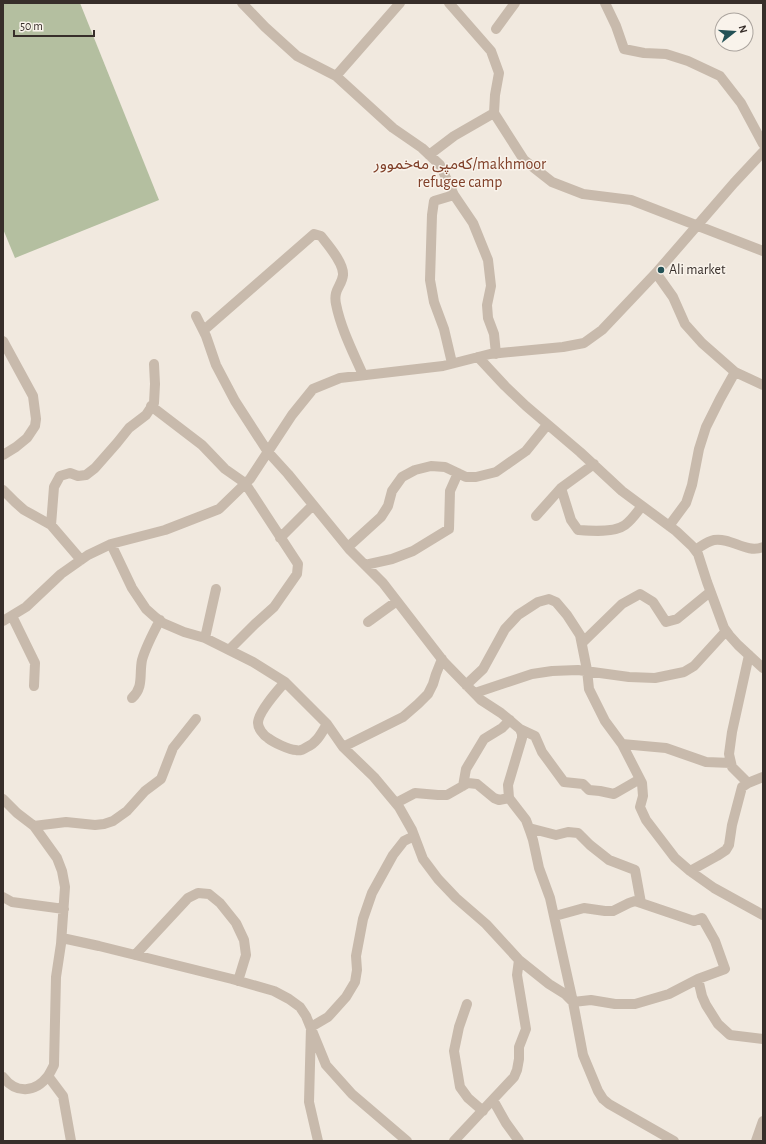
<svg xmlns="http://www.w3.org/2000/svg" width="766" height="1144" font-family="'Alegreya Sans','Noto Sans Arabic',sans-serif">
<rect width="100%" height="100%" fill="#f1e9df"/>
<path fill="#b4bfa0" d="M3,3H80L159,200L15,258L3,229Z"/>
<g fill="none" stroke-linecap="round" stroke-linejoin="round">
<path stroke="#c8baac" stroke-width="10" d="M242,3L265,27L297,56L336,76L393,128L422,148L440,165L454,195L473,223L488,260L491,286L487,305L488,318L494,334L496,354
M449,3L491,51L499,73L495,95L494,113L524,160L552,182L583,194L631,200L763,251
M605,3L616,26L624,49L644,53L666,54L688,61L720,76L741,103L763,144
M496,29L515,3
M336,76L400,3
M429,155L454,136L494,113
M656,273L673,297L685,324L702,343L735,372L763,385
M196,316L206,336L216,365L235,401L268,452L288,474L350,550L383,583L444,662L481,700L501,713L520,729L522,734V738L508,785L509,798L526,820L530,831L533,840L539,868L550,898L573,1002L583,1055L598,1091L603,1099L609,1104L674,1141
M204,330L314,234L321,236C328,245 344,263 343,275C342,286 333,289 336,304C341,329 353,352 363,375
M3,341L33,396L36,419L35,426L27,438L16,447L3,455
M478,357L505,386L526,406L580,452L622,491L676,531L692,546L698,554L707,582L724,628L729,635L738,645L763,668
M452,363L444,329L434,302L430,280L432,215L434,201L454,195
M151,406L202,445L225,469L245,483L298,564L297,574L274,607L255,624L229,650
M561,488L571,520L578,530C591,531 614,533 625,525C632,520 637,512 642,506
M3,490L15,502L24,510L51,525L81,560
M536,516L561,488L594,464
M51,525L54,487L60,476L70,473L78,476L86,475L95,468L117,443L129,428L146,415L154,403L155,384L154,364
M669,526L686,503L692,485L699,449L706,427L720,399L735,372
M280,538L313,505
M111,544L132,588L146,609L155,617L163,623L184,632L205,638L253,662L285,682L327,724L343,747L374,777L399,807L412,830L423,859L438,879L456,898L486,924L519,960L549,984L565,994L573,1002L591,1000L615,1004H635L669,994L698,979L725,969L715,941L702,918L694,921L635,901L629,903L613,911H605L584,908L555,916
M348,547L381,517L388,506L392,491L402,477L415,470L431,466L445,467L466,477H476L496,472L526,451L547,425
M695,550C700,547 708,541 714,540C731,537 746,554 763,547
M365,565L392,559L413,551L449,529L450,491L458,473
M12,616L35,663L34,686
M3,621L26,607L61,574L88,555L111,544L165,530L219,509L250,479L292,415L313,389L340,378L443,366L490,354L563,347L584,343L602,330L656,273L734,183L763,152
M368,622L397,601
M205,638L216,589
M582,643L622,604L640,594L653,602L666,622L677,619L710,592
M285,682C278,690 258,712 258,723C258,728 263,735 268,738C273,742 289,750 296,750C299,751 304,749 307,747C317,743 322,732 327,724
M466,685L483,669L505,629L518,615L538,602L549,599L556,602L567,615L580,635L587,670L589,689L605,721L622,744L642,783L643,796L640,807L646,820L675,858L690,871L714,888L763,915
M475,693L532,674L552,671L578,670L629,677L655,678L684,672L694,666L726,631
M132,698C144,687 139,675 142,660C146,646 153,633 160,620
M520,729L535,736L542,752L564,782L583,784L589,790L600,791L614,794L640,779
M622,744L666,748L706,762L731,763
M343,747L403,717L418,704L428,694L433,684L436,674L442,659
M748,783L732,767L729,754L732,732L749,655
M463,786L466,769L484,739L502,728L510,720
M3,799L17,813L34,826L57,858L62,871L65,887L61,944L56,977L54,1065C52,1069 50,1073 48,1076C35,1093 16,1094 3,1077
M396,803L415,793L438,795H447L468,783L477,784L494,798L499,800L509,798
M34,826L66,822L95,825L104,824L113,821L127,811L145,791L161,779L173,748L196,719
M529,828L556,835L568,832L578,833L590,845L609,860L635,870L641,903
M690,871L717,856L726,850L729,845L732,825L742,787L748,783L763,777
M3,897L12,902L64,909
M62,938L99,946L232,979L274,991L289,999L300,1007L306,1016L326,1065L352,1094L407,1141
M135,955L188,898L198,893L209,894L220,903L236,923L244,940L246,955L238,981
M698,979L702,996L706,1005L718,1024L730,1035L763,1039
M467,1004L459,1027L454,1051L460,1087L468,1098L483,1111
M48,1076L63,1096L71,1141
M493,1100L506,1123L519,1141
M318,1141L309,1102L311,1027L328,1017L346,997L355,982L357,970L356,956L363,919L372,893L393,855L404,841L414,836
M454,1141L514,1077L517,1070L519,1059V1047L526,1029L517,975L519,960
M756,1141L763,1121"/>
</g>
<circle fill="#235156" stroke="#f9f3eb" stroke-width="1.5" cx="661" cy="270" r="4"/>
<g text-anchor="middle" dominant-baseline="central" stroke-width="3" stroke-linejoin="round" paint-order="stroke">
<g font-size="14" fill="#372e2a" stroke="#f9f3eb" text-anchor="start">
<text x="669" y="270">Ali market</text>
</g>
<g font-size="16" fill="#804029" stroke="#f9f3eb">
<text x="460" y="164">کەمپی مەخموور/makhmoor<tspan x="460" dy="18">refugee camp</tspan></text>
</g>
</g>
<rect width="766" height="1144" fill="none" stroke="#372e2a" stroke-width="8"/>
<g transform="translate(734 32) rotate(73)"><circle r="19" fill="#f9f3eb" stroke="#aba49e"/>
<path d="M0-3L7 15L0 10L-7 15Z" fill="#235156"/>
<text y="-6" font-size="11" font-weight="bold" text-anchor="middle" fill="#372e2a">N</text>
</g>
<path d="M14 30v6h80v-6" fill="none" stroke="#372e2a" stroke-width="2"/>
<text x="20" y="30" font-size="12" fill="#372e2a" stroke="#f9f3eb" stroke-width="3" paint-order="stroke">50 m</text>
</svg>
